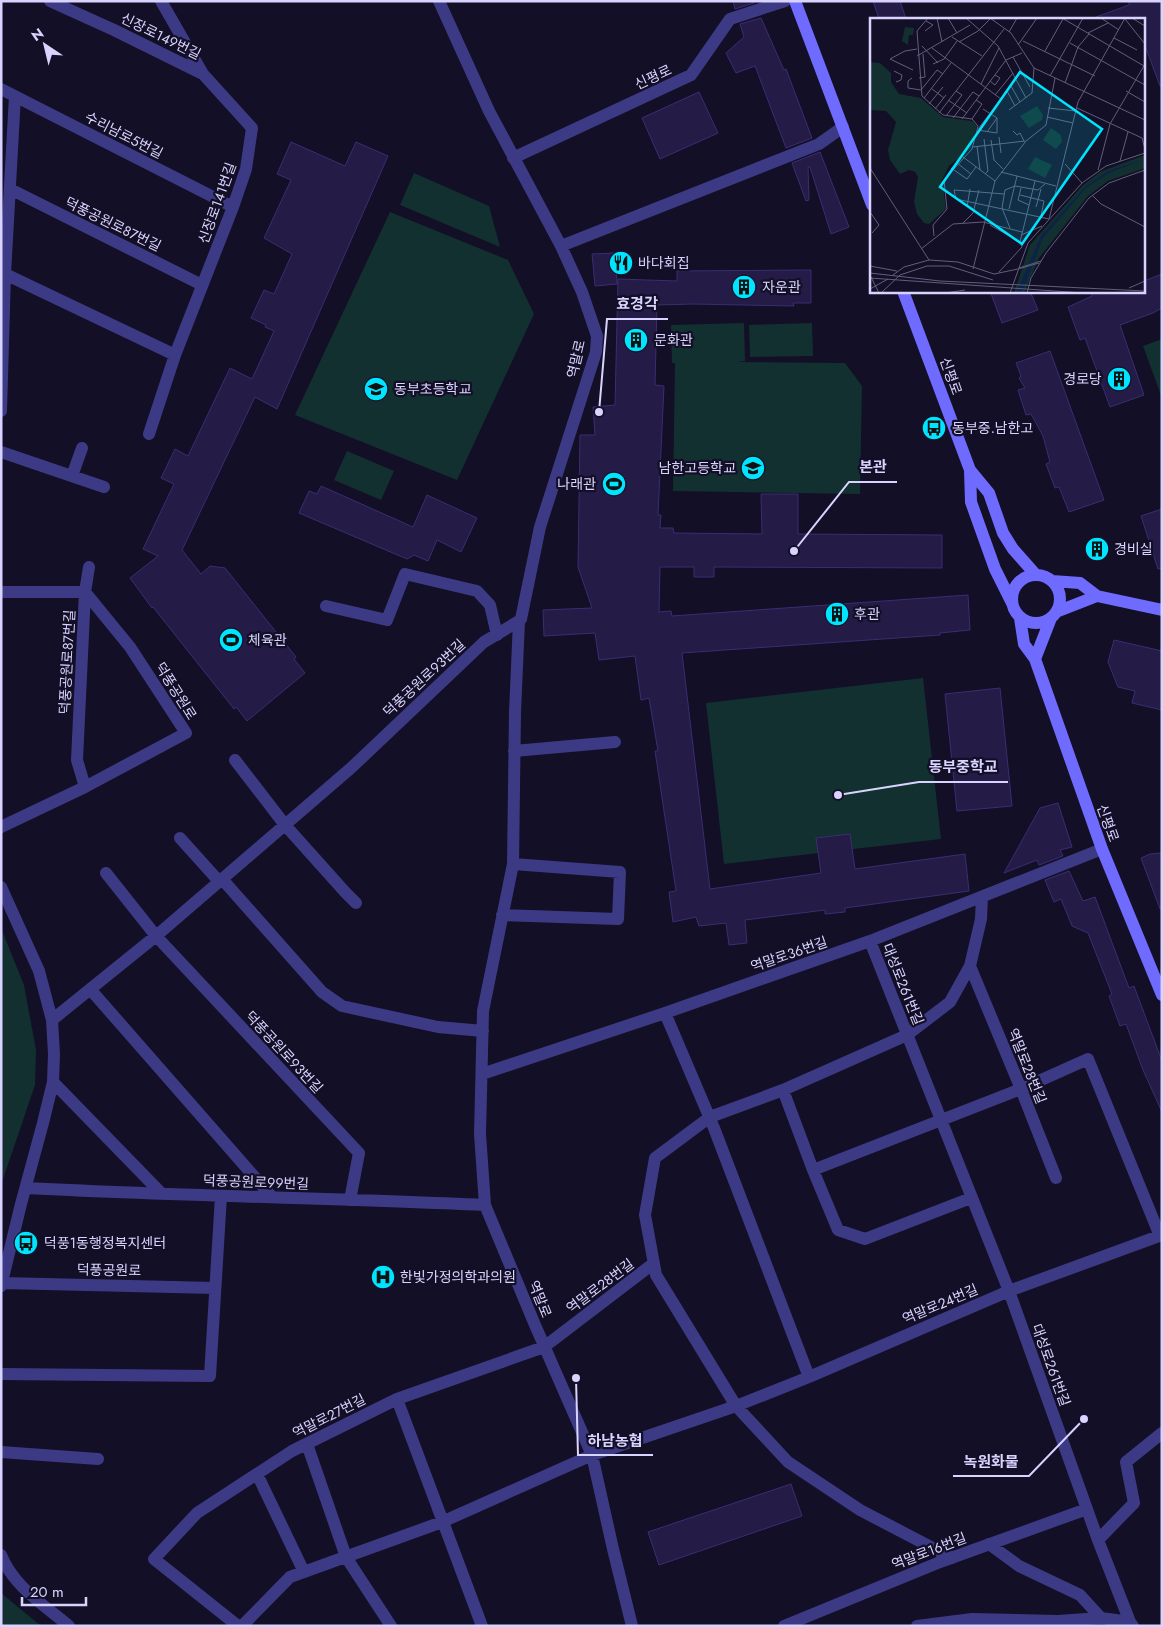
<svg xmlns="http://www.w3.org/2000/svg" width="1163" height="1627" font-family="Jost,'Noto Sans KR',sans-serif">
<rect width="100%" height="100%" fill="#130f26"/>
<path fill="#12302f" d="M414,173L489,206L500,247L400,205Z
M390,212L508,260L534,314L457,480L295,415Z
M744,323L745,361L737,362L845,363L862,386L860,494L673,491L675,363H672L671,325Z
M812,323L813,356L750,357L749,325Z
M1162,339V398L1143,346Z
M347,451L394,471L381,500L334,480Z
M923,678L941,839L724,864L706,703Z
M1,928L24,985L36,1050L35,1085L1,1185Z
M1,1593L41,1626H1Z"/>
<path fill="#241b47" stroke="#3b2d73" d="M733,1H753L754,3L735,9Z
M873,1H900L906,19H879Z
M1129,1H1162V85L1160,86L1144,43V19H1096V17L1129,5Z
M761,18L784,70L786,69L812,138L786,148L755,66L736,73L726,53L744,37L740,24Z
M699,92L718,133L660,159L642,118Z
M291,142L345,166L356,142L388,156L277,409L255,397L182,550L201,574L210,566L225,568L296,657L294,659L305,673L247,721L236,707L234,709L153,607L152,608L130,578L158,556L143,549L174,484L161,478L175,449L188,456L230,368L252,379L274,331L265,327L266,325L251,318L264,290L274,294L292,254L264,238L291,180L277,174Z
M820,152L849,227L831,234L810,167H808L809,200L806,201L792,163Z
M615,253L617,284L595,286L592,254Z
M811,270V303H793L794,306L693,304L657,305L655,385L664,386L658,515H661L660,528H673L674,533L762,534L761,494H798V534L942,535V568L714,567V577H694V567H660L659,612L671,611L672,616L968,595L970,630L940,633V635L682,653L710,889L821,873L816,838L850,834L855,869L965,854L969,891L845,908V912L825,914V910L745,920L747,943L729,945L726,923L699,926L696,917L673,922L669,892L676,891L655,751H658L649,698L641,700L635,656L599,660L595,633L544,636L543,610L592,608L578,567L580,435H595L593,407L615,405L618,279L677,281V271Z
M1162,274V308L1153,313L1120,325L1144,395L1110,407L1085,338L1080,340L1068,307L1092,296L1091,291H1144V281Z
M990,291H1030L1038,310L1002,323Z
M1050,351L1104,500L1069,512L1059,487L1055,488L1046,464L1050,462L1043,436L1031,414L1026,415L1018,390L1025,388L1019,378L1021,376L1016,363Z
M321,486L413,527L427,495L477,518L461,552L437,540L428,561L414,555L407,559L299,513L309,491L317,494Z
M1162,509V568L1158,569L1141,516Z
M1114,640L1162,651V710L1132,703L1135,691L1118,687L1108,662Z
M1000,688L1012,806L957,811L945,694Z
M1058,803L1072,847L1060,850L1063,856L1039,865L1037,860L1004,873L1040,808Z
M1162,853V909H1160L1141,858L1150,854Z
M1069,871L1083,901L1095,897L1129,988L1134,986L1162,1061V1112L1143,1070L1126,1024L1120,1026L1109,996L1112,994L1088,933L1072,926L1061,899L1054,902L1045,880Z
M791,1484L802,1516L659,1565L648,1532Z"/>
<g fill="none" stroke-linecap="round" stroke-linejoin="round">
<path stroke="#3d3a85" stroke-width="12" d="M50,1L114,30L203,74
M439,1L489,111L561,246L582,292L597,336L596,352L540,527L521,619L519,621L515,712L513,864L483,1011L480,1134L485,1205L535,1325L592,1455L613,1549L632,1626
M1,89L233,207
M513,158L691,75L730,19L785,1
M10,189L202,285
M561,246L819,144L843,127
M5,274L175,355
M1,411L5,274L15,96
M149,434L175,355L233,207L246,169L252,128L203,74L161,1
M1,452L104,487
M72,476L82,448
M1,592H85
M326,606L387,620L405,574L477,591L490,605L497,635
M514,751L615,742
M235,760L285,825L345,892L356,903
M85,787L77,760L85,592L89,567
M1,827L85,787L186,733L130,647L85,592
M180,838L216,878L222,879L322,992L342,1006L438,1027L483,1031
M106,873L156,936L359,1153L350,1200
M1,887L39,971L52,1020L54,1054L53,1082L43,1123L21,1204L1,1286
M502,915L618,919L620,872L513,864
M870,941L1009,1291L1098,1540L1130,1622L1133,1626
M970,966L1021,1089L1056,1178
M90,989L272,1197
M665,1013L714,1128L809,1377
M52,1020L156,936L351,768L484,642L519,621
M482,1074L665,1013L870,941L1102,849
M53,1082L162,1194
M783,1090L813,1170L838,1230L865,1239L971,1198
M813,1170L1021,1089L1088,1059L1160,1236
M26,1188C179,1196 332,1198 485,1205
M2,1283L215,1288
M1,1374L210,1376L221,1196
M397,1399L482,1626
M307,1444L346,1557L391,1626
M1,1452L98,1459
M257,1474L304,1572
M1098,1540L1134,1503L1126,1462L1162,1433
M989,1544L1019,1566L1080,1595L1101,1618
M1,1555C13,1586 44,1605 69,1626
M952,1558L860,1510L788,1462L736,1406L656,1275L645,1215L655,1158L710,1117L783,1090L907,1035L950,1002L970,966L981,919L982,897
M238,1626L154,1559L197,1513L292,1451L397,1399L544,1347L654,1263
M242,1626L290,1577L442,1522L592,1455L736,1406L809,1377L1009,1291L1162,1235
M784,1626L940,1562L1087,1509
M917,1626L972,1619L1058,1621L1101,1618L1130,1622"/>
<path stroke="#6f6bff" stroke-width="12" d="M795,1L872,205
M903,291L970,470L989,493L1003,533L1013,549L1036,575
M970,470L971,502L995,569L1012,603
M1012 599a24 24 0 1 1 48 0a24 24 0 1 1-48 0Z
M1052,581L1080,583L1097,596L1162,610
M1056,612L1097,596
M1020,618L1024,644L1035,659L1102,849L1162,995
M1035,659L1051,618"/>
</g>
<defs>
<g id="restaurant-disc" transform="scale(1.25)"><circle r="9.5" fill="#00e5ff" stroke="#130f26"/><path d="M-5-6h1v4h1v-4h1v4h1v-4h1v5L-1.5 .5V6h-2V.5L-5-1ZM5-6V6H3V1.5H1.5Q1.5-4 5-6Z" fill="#111"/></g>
<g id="building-disc" transform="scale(1.25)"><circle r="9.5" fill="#00e5ff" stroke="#130f26"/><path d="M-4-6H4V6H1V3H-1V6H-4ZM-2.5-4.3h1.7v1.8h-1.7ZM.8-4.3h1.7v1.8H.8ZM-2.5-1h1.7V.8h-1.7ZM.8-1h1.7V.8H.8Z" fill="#111"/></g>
<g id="school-disc" transform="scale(1.25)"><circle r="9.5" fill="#00e5ff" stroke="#130f26"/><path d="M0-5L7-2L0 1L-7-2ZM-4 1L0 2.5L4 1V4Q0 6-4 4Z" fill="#111"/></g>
<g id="bus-disc" transform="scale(1.25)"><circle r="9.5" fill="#00e5ff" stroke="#130f26"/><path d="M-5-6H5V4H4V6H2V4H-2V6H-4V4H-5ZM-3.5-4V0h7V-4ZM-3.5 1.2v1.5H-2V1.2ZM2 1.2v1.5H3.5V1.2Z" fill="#111"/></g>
<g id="stadium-disc" transform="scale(1.25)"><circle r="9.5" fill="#00e5ff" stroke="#130f26"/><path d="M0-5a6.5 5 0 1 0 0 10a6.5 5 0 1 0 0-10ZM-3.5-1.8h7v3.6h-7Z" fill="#111"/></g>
<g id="hospital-disc" transform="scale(1.25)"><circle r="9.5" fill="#00e5ff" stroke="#130f26"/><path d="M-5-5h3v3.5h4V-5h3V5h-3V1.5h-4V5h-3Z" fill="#111"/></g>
</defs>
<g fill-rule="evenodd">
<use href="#restaurant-disc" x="621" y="263"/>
<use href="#building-disc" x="744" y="287"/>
<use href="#building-disc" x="636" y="340"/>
<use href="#building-disc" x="1119" y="379"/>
<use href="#school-disc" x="376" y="389"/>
<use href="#bus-disc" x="934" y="428"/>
<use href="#school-disc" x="753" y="468"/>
<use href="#stadium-disc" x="614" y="484"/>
<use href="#building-disc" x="1097" y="549"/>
<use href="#building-disc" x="837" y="614"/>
<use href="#stadium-disc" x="231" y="640"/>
<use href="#bus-disc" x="26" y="1243"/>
<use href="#hospital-disc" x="383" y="1277"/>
</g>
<g text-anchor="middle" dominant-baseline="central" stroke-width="4.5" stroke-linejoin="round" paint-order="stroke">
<g font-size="14" fill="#d9d4ff" stroke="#130f26">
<text transform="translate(161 36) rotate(26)">신장로149번길</text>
<text transform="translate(653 77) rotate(-25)">신평로</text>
<text transform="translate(124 135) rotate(27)">수리남로5번길</text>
<text transform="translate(217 203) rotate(-70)">신장로141번길</text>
<text transform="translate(113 224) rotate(26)">덕풍공원로87번길</text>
<text transform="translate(576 359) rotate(-77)">역말로</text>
<text transform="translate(951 376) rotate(70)">신평로</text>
<text transform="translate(67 662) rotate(-87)">덕풍공원로87번길</text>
<text transform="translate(424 678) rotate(-43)">덕풍공원로93번길</text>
<text transform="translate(176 691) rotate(58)">덕풍공원로</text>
<text transform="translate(1108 823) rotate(70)">신평로</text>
<text transform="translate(789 954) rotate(-19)">역말로36번길</text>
<text transform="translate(903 984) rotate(68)">대성로261번길</text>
<text transform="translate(284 1052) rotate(47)">덕풍공원로93번길</text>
<text transform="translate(1027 1066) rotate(68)">역말로28번길</text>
<text transform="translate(256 1182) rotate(2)">덕풍공원로99번길</text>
<text transform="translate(109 1270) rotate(1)">덕풍공원로</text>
<text transform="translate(600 1286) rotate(-37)">역말로28번길</text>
<text transform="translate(540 1299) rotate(68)">역말로</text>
<text transform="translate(940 1304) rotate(-23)">역말로24번길</text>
<text transform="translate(1051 1365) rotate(70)">대성로261번길</text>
<text transform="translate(329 1416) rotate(-27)">역말로27번길</text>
<text transform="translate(929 1551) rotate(-21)">역말로16번길</text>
</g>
<g font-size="14" fill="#d9d4ff" stroke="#130f26" text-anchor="start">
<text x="638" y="263">바다회집</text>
<text x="762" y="287">자운관</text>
<text x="654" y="340">문화관</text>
<text x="1102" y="379" text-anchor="end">경로당</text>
<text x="394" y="389">동부초등학교</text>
<text x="952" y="428">동부중.남한고</text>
<text x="736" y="468" text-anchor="end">남한고등학교</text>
<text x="596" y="484" text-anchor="end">나래관</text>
<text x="1114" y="549">경비실</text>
<text x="854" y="614">후관</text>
<text x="248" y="640">체육관</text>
<text x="44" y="1243">덕풍1동행정복지센터</text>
<text x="400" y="1277">한빛가정의학과의원</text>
</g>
</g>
<g transform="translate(870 18)">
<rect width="275" height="275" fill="#130f26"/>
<path d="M35,9L44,10L43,17H39L38,27L32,23ZM0,44L10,45L21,55V64L29,76L51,80L73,99L102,103L107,108L101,130L79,148L72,162L76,191L59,206L54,205L47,196L44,184L48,159L45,154L39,152L30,156L20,142L18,132L26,104L16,93L0,92ZM167,88L173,97L172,102L159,110L150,98ZM181,110L191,117L192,124L186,131L173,122ZM275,137V150L238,163L218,178L169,240L154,275H144L160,227L212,168L230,154ZM165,139L182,147L175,160L158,151Z" fill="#12302f"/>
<path d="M275,141L239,155L216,170L173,220L152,275H146L171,218L215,169L238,153Z" fill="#0c2248"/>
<path fill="none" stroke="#625e7d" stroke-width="1" d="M58,0L47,13L52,78L73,97L102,101L108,108L102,131L74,162L77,191L63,207L64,218M67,0L72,24M78,0L87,15M96,0L128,28L156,80M120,0L141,15L164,50L275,102M192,0L274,48M231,0L249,12M262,0L275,8M255,1L275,26M55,13L63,7L56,3M139,14L147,0M218,15L238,5M82,19L112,38M244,20L267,32M153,23L225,58M89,24L108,13L120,1M200,25L275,67M148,27L167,0M52,28L68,45M62,30L131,81M175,33L193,1M47,38L100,7M143,39L160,69M63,46L74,41L87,23M43,52L20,41L35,33L47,31M24,53L32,57L31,62L26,64M180,58L213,0M42,60L38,63V70L51,72L67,52L73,56M49,60L55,59L53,36M120,63L125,67L130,60L125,57M195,65L208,29L219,16M111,66L129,30M141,68L150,84M62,71L74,80M137,73L145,88M256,73L275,84M125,77L143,55M54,80L81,45M78,82L97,95M59,86L73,69M178,90L206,93M207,90L272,120L275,131M65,91L76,77M113,91L127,100M139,92L162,75L164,50M69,95L134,11M76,98L92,77L86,73M177,99L203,105M83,100L103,74L109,78M92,101L136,42L152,35M102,101L112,86L106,82M108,111L146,61M107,112L127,115V100M143,113L147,117L150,115L154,123M117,114L127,100M129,119L131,135M114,121L118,153L115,156M121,122L124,142L133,151M107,128L110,152M103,129L155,123M93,139L125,163M250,143L258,114M87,145L101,156M195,146L212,165M0,150L59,242L88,244L124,256L148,251M81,150L97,161L106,149M228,152L240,106L275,46M131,154L186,168M151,170L148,182L159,187M134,176L84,172L86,181L179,201M150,177L174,183L171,198M222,177L231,186L275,209M97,189L100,171M166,189L171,171M139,191L147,158M0,194L9,207L2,215M179,201L208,84L255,0M93,205L103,195L109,172M120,207L150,224M140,210L132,190L135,172L145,168L168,172L175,166M151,217L172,208M152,229L150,224L165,163M51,231L83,206L113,204L152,214M0,248L27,253M149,250L171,243M103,251L125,163L156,123L176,107L185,60M148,251L169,245M129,254L152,229M0,255L70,263L275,273M23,257L34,249L59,242M1,259L9,275M0,260L213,275M259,270L275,263M0,271L18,261M11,275L30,257L57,248H79L123,262M75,275L95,272M140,275L158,225L212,165L236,148L275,135M157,275L161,260L176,235L219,180L239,165L275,152"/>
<path fill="#00e5ff" fill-opacity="0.15" stroke="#00e5ff" stroke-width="2.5" d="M150,54L232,111L152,226L70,169Z"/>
<rect width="275" height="275" fill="none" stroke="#d9d4ff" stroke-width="2.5"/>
</g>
<path fill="none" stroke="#d9d4ff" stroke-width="2" d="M599 412L607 319H668M794 551L849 482H897M838 795L919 782H1008M576 1378L578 1455H653M1084 1419L1029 1476H953"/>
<g fill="#d9d4ff" stroke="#130f26" stroke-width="2">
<circle cx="599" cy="412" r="5"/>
<circle cx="794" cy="551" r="5"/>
<circle cx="838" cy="795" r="5"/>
<circle cx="576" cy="1378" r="5"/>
<circle cx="1084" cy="1419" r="5"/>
</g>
<g font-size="15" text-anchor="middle" font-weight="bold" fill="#d9d4ff" stroke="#130f26" stroke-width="4.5" stroke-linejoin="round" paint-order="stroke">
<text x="637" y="309">효경각</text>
<text x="873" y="472">본관</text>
<text x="963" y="772">동부중학교</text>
<text x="615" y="1446">하남농협</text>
<text x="991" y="1467">녹원화물</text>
</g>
<rect width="1163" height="1627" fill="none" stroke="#d9d4ff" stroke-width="5"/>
<g transform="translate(45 45) rotate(325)" stroke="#130f26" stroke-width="4" paint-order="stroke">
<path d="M0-4L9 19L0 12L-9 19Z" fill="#d9d4ff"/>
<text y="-8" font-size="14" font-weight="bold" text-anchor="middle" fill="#d9d4ff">N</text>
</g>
<path d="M22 1597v8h64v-8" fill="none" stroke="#d9d4ff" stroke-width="2.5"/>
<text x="30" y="1597" font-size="15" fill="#d9d4ff" stroke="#130f26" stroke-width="4" paint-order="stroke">20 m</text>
</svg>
